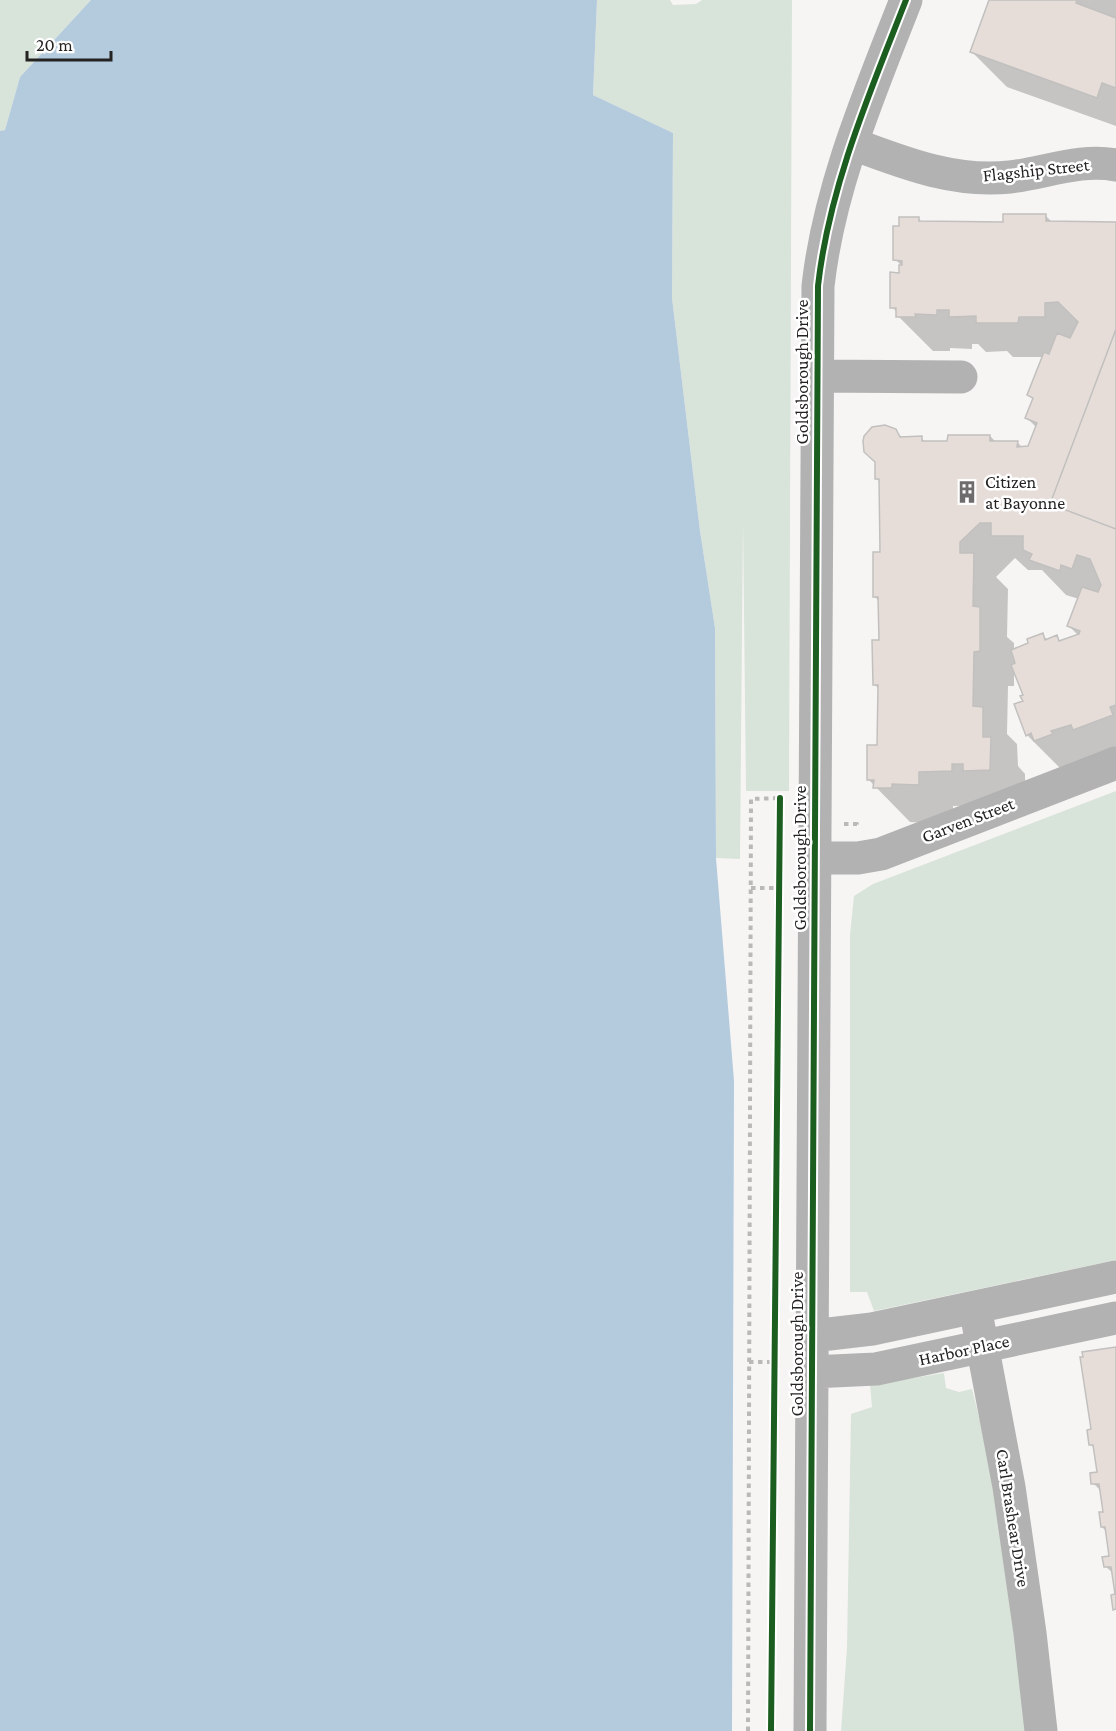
<svg xmlns="http://www.w3.org/2000/svg" width="1116" height="1731" font-family="'Crimson Pro',serif">
<rect width="100%" height="100%" fill="#f7f5f4"/>
<path fill="#d8e3da" d="M0,0H91L20,77L5,130L0,131Z
M597,0H670L673,5L696,4L702,0H792L789,791H746L743,521L740,859L716,858L715,628L700,531L672,298L673,133L593,95Z
M1116,791V1260L874,1311L867,1292H850V935L854,896L873,884Z
M944,1373L946,1388L959,1392L972,1389L988,1452L1022,1691L1025,1731H841L847,1648L851,1414L872,1407L870,1385Z"/>
<path fill="#b4cadd" d="M91,0H597L593,95L673,133L672,298L700,531L715,628L716,858L734,1081L732,1731H0V131L5,130L20,77Z"/>
<path fill="#0003" fill-rule="evenodd" d="M991,0H1116V126L1007,87L972,52Z
M1046,216L1053,223H1116V762L1062,770L1027,735L1025,697L1014,669V686H1008L1007,734L1017,744L1018,766L1025,774V805L953,806V819L927,823L910,822L868,779L878,746L879,689L874,684L881,641L880,602L874,596L881,554L880,482L877,479L895,431L903,438H921L926,443L949,442L990,436L996,442H1017L1023,448L1029,447L1037,428L1026,417L1034,399L1029,395L1044,357H1013L1007,351L986,352L978,344H972V349L950,348V351H933L898,316V313L892,307L900,274L901,265L895,259L901,227L918,218L923,223H1005ZM1015,558L1028,570H1042L1066,595L1079,599L1069,626L1079,636L1062,642L1056,637L1048,640L1042,635L1030,644L1014,650V643L1007,637L1008,589L996,577Z
M1116,1349V1591L1114,1574L1105,1566L1111,1557L1107,1532L1102,1527L1104,1513L1102,1492L1093,1483L1099,1474L1095,1449L1090,1444L1092,1430Z"/>
<path fill="#e6ddd9" stroke="#c1c0bf" stroke-width="1.5" d="M989,0H1077L1076,3L1116,18V88L1102,83L1097,98L970,52Z
M1003,214H1046V221L1116,222V329L1050,504L1116,529V705L1110,707L1113,715L1073,730L1071,725L1051,731L1053,734L1034,741L1031,733L1026,736L1014,704L1023,701L1020,696L1023,695L1011,665L1015,663L1011,650L1028,643L1027,639L1043,633L1045,640L1057,635L1059,641L1079,634L1080,631L1067,626L1082,587L1098,592L1101,585L1090,559L1077,555L1072,569L1061,565L1060,571L1029,560L1032,554L1023,550V536H991V523H980L960,542V553H974L973,606L980,607V651L974,652L973,706L983,707V737H991L990,770L963,771V764H952V771L919,772V785L892,784V788H873L874,780H867V745H877L878,685H873L872,640H879L878,597H873V552H880L879,479H875V462L864,452L863,441L864,436L872,427L885,425L896,429L900,437L922,436V441H947L948,435H990V441H1018L1017,447L1028,446L1037,423L1025,418L1033,398L1027,395L1044,352L1049,354L1057,333L1070,338L1078,322L1058,302L1045,303V317H1019L1018,323H976V316L949,317V310H937V315L915,314L916,317H896V308H890V272L899,273V265H902V261L893,260V226H899V217H919V221L1003,222Z
M1116,329V529L1050,504Z
M1116,1347V1609L1113,1610L1111,1595L1115,1594L1111,1567H1104L1102,1557L1109,1556L1105,1527H1101L1099,1512H1103L1099,1484H1091L1090,1473L1097,1472L1093,1445H1089L1087,1430L1091,1429L1080,1357H1083L1082,1352Z"/>
<g fill="none" stroke-linecap="round" stroke-linejoin="round">
<path stroke="#bab9b8" stroke-width="4" stroke-dasharray="4.5 4.5" stroke-linecap="butt" d="M844,824H857V827
M751,888H786
M749,1362H775
M748,1731L751,799L780,798"/>
<path stroke="#b2b2b2" stroke-width="33" d="M853,144C904,163 954,183 1010,177C1044,173 1082,158 1116,165
M817,376L961,377
M815,858H858L881,854L1116,763
M975,1307L1009,1487L1030,1633L1041,1731
M812,1336L872,1329L1116,1277
M812,1372L876,1369L1116,1318
M810,1731L818,286C829,187 870,92 906,0"/>
<g stroke="#fff" stroke-width="10">
<path id="cycleway" d="M771,1731L780,798
M810,1731L818,286C829,187 870,92 906,0"/>
</g>
<use href="#cycleway" stroke="#1b5e20" stroke-width="6"/>
</g>
<defs>
<g id="building-bare" transform="scale(1.8)"><path d="M-4-6H4V6H1V3H-1V6H-4ZM-2.5-4.3h1.7v1.8h-1.7ZM.8-4.3h1.7v1.8H.8ZM-2.5-1h1.7V.8h-1.7ZM.8-1h1.7V.8H.8Z" fill="#6e6c6c" stroke="#fff" stroke-width="2.5" paint-order="stroke"/></g>
</defs>
<g fill-rule="evenodd">
<use href="#building-bare" x="967" y="492"/>
</g>
<g text-anchor="middle" dominant-baseline="central" stroke-width="5" stroke-linejoin="round" paint-order="stroke">
<g font-size="18" fill="#242322" stroke="#fff">
<text transform="translate(1036 170) rotate(-6)">Flagship Street</text>
<text transform="translate(802 372) rotate(-90)">Goldsborough Drive</text>
<text transform="translate(968 820) rotate(-21)">Garven Street</text>
<text transform="translate(800 858) rotate(-90)">Goldsborough Drive</text>
<text transform="translate(797 1344) rotate(-90)">Goldsborough Drive</text>
<text transform="translate(964 1350) rotate(-12)">Harbor Place</text>
<text transform="translate(1013 1518) rotate(81)">Carl Brashear Drive</text>
</g>
<g font-size="18" fill="#242322" stroke="#fff" text-anchor="start">
<text x="985" y="482">Citizen<tspan x="985" dy="21">at Bayonne</tspan></text>
</g>
</g>
<path d="M27 51v9h84v-9" fill="none" stroke="#242322" stroke-width="3"/>
<text x="36" y="51" font-size="18" fill="#242322" stroke="#ffffff" stroke-width="4.5" paint-order="stroke">20 m</text>
</svg>
